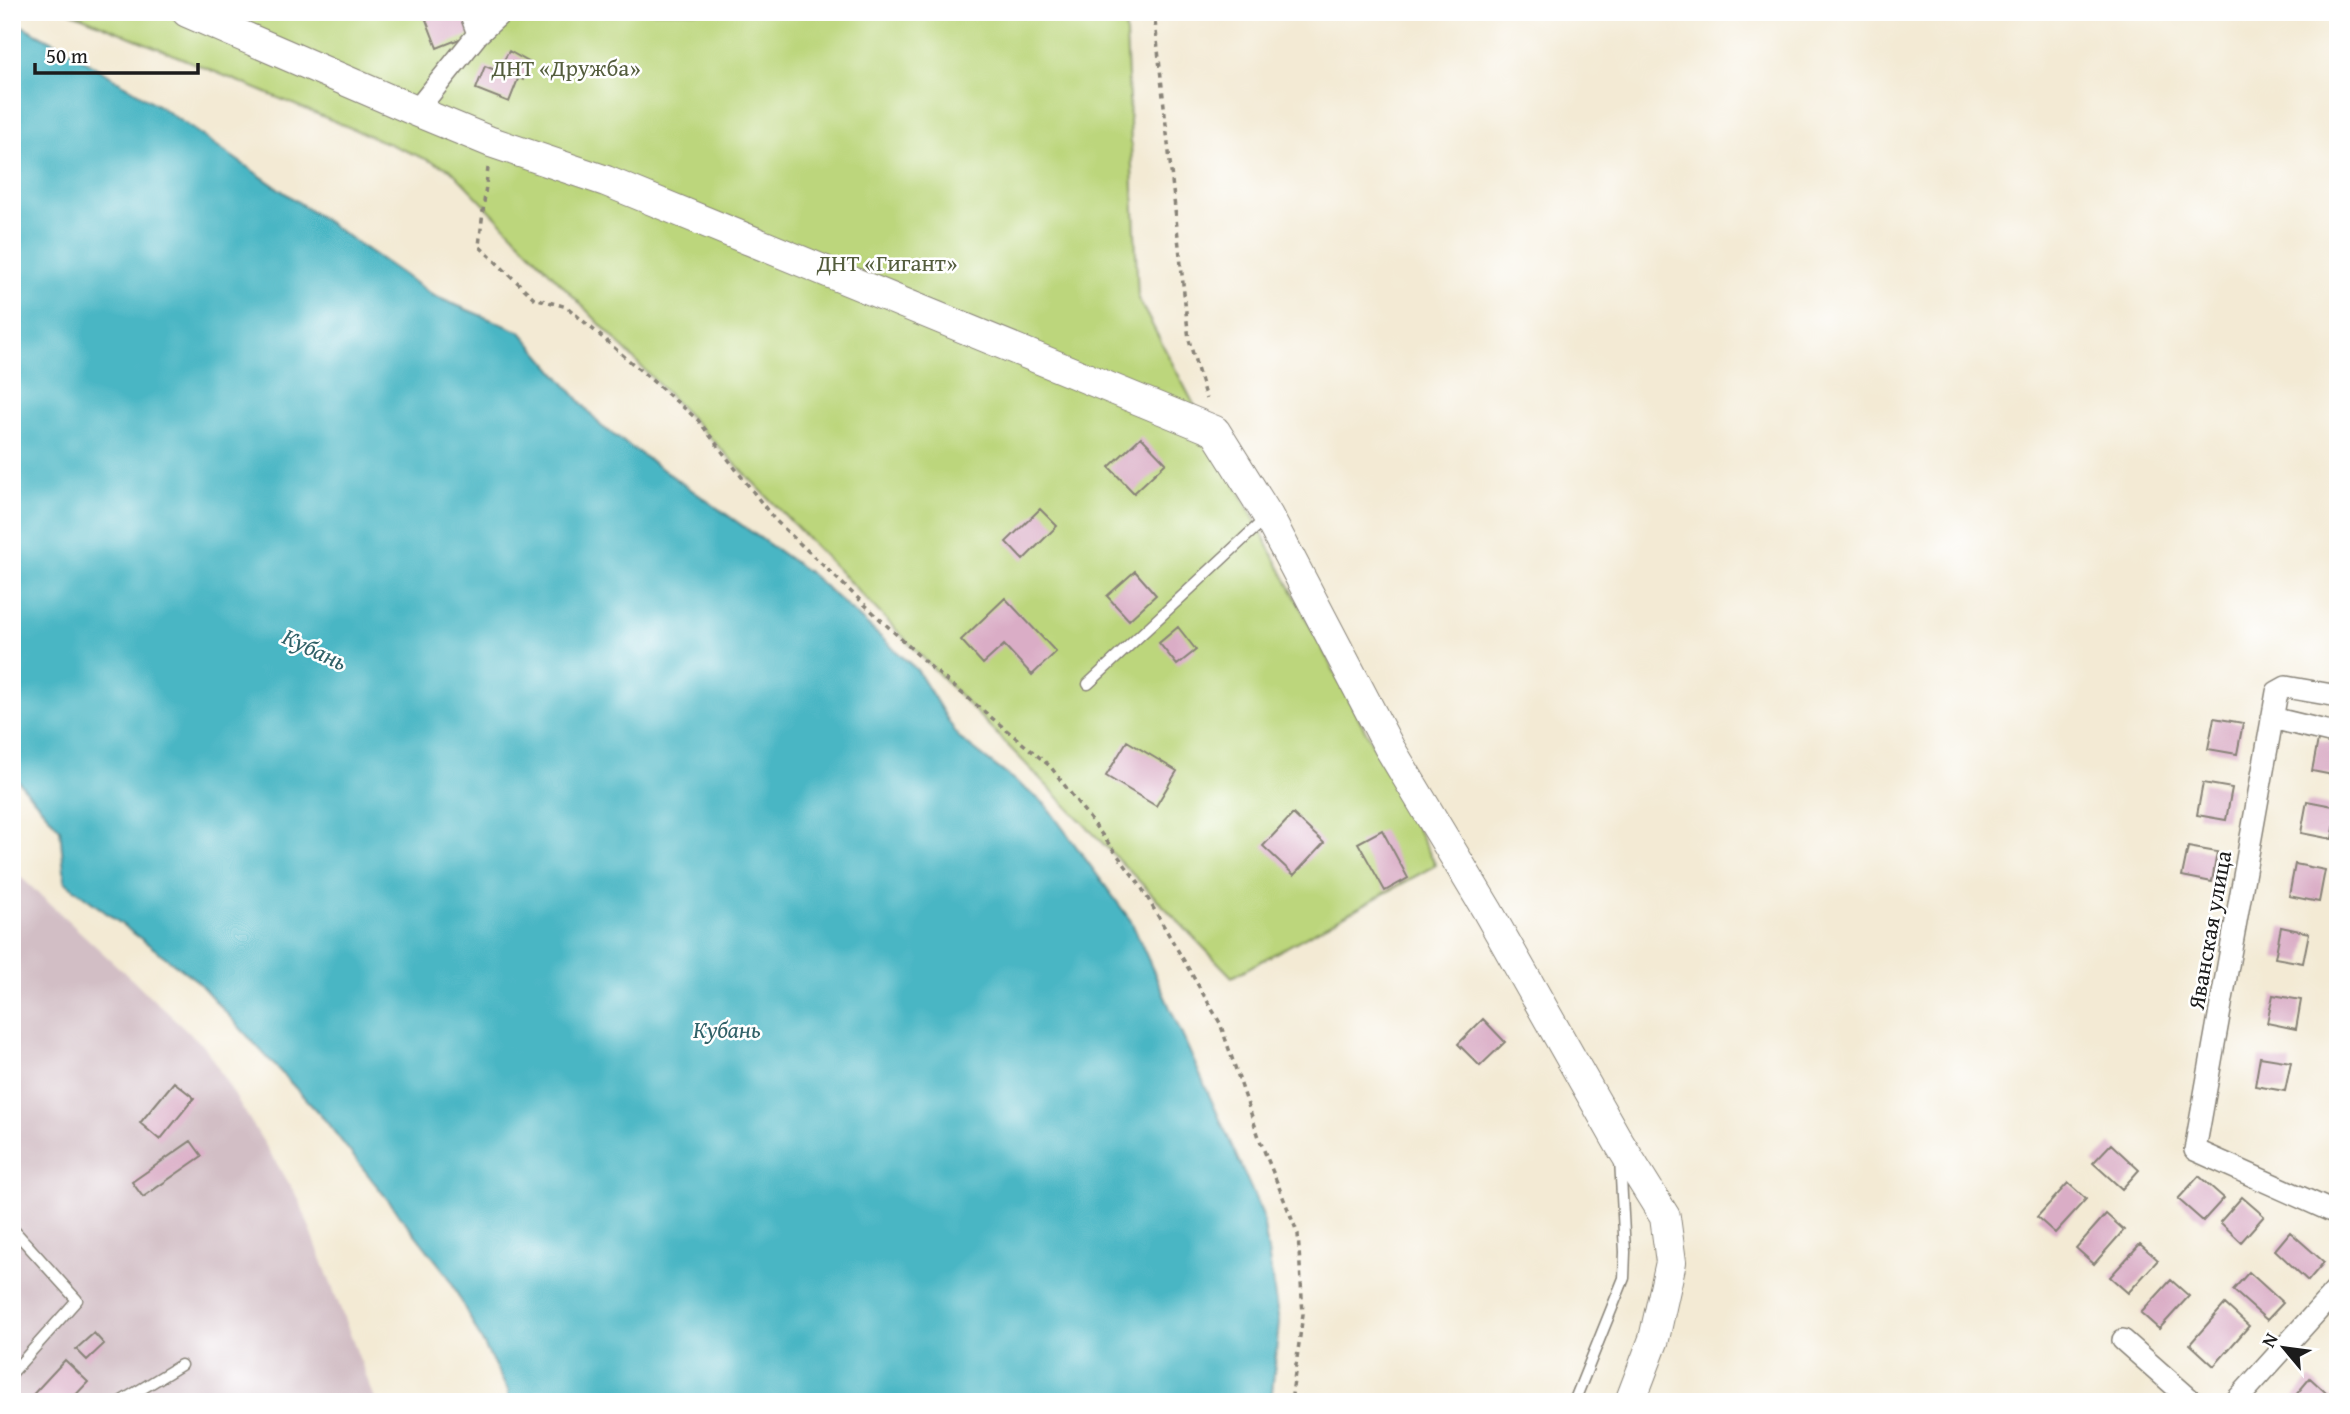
<svg xmlns="http://www.w3.org/2000/svg" width="2350" height="1414" font-family="'Gentium Book Plus',serif">
<rect width="100%" height="100%" fill="#fff"/>
<filter id="ink" filterUnits="userSpaceOnUse"><feTurbulence type="fractalNoise" baseFrequency=".0143" numOctaves="2"/><feDisplacementMap in="SourceGraphic" scale="14" xChannelSelector="R" yChannelSelector="G"/><feConvolveMatrix kernelMatrix="1 2 1 2 8 2 1 2 1" color-interpolation-filters="sRGB"/></filter>
<filter id="wash" filterUnits="userSpaceOnUse"><feTurbulence type="fractalNoise" baseFrequency=".00686" numOctaves="4" result="noise"/><feDisplacementMap in="SourceGraphic" scale="28" xChannelSelector="R" yChannelSelector="G"/><feGaussianBlur stdDeviation="1.57" result="paint"/><feColorMatrix in="noise" values="0 0 0 0 0 0 0 0 0 0 0 0 0 0 0 0 0 1.4 0 .05"/><feComposite in="paint" operator="in"/></filter>
<g filter="url(#wash)">
<rect width="100%" height="100%" fill="#f3ead4"/>
<path fill="#d2bec5" d="M12,869L205,1047L299,1200L376,1402H12Z"/>
<path fill="#bcd67b" stroke="#6c794c" stroke-width="2" d="M70,12H1125L1138,298L1436,865L1232,977L450,169Z"/>
<path fill="#49b6c4" stroke="#326970" stroke-width="2" d="M12,21L61,46L159,106L434,296L521,332L601,426L811,574L917,670L959,738L1045,804L1131,921L1262,1213L1279,1323L1271,1402H508V1391L448,1276L324,1119L196,980L65,882L60,829L12,774Z"/>
<g id="blocks">
<path fill="#daadc6" d="M423,12H463L472,34L437,48Z
M509,51L532,64L523,80L500,67Z
M485,66L518,79L509,102L476,89Z
M1141,437L1166,463L1134,493L1109,467Z
M1040,509L1057,526L1023,560L1006,542Z
M1135,571L1156,595L1129,620L1107,596Z
M1005,598L1056,652L1032,675L1004,645L983,664L961,640Z
M1178,627L1196,650L1177,665L1159,643Z
M2214,718L2243,723L2237,754L2208,749Z
M2318,740L2338,743V776L2312,771Z
M1127,741L1177,771L1156,806L1106,776Z
M2203,783L2232,788L2226,820L2197,815Z
M2307,801L2338,807L2332,839L2301,833Z
M1293,814L1324,843L1294,875L1263,846Z
M1382,830L1408,878L1385,891L1358,843Z
M2188,847L2217,852L2212,882L2182,876Z
M2295,864L2325,870L2319,902L2289,896Z
M2281,927L2309,933L2303,963L2275,958Z
M2273,995L2301,1000L2296,1029L2267,1023Z
M1483,1019L1505,1042L1480,1066L1458,1044Z
M2260,1057L2291,1062L2285,1091L2255,1086Z
M174,1082L194,1098L160,1140L140,1123Z
M191,1141L202,1156L143,1197L132,1182Z
M2111,1144L2139,1170L2122,1189L2093,1163Z
M2199,1176L2224,1198L2203,1221L2178,1199Z
M2068,1183L2086,1199L2055,1233L2037,1217Z
M2242,1197L2264,1216L2241,1242L2220,1222Z
M2106,1214L2124,1230L2094,1264L2076,1248Z
M2290,1232L2324,1262L2308,1281L2275,1250Z
M2140,1244L2158,1260L2128,1293L2110,1277Z
M2249,1272L2283,1303L2267,1320L2233,1290Z
M2171,1280L2189,1296L2159,1329L2141,1313Z
M2225,1304L2249,1326L2214,1366L2190,1344Z
M94,1333L104,1344L87,1360L76,1349Z
M65,1360L88,1382L69,1402H26Z
M2310,1378L2336,1402H2290Z"/>
</g>
</g>
<g filter="url(#ink)">
<use href="#blocks" fill-opacity="0" stroke="#888378" stroke-width="2"/>
<g fill="none" stroke-linecap="round" stroke-linejoin="round">
<g stroke="#888378" stroke-width="13">
<path id="lane" d="M1088,684L1266,518
M12,1228L77,1300L12,1373
M120,1402L181,1365
M1574,1402L1624,1278L1625,1252L1620,1159"/>
</g>
<g stroke="#888378" stroke-width="24">
<path id="street" d="M470,12L478,34
M416,111L478,34L502,12
M2338,696L2286,687L2277,692L2195,1150L2338,1214
M2272,718L2338,734
M2123,1340L2193,1402
M2235,1402L2338,1288"/>
</g>
<g stroke="#888378" stroke-width="32">
<path id="secondary" d="M187,12L416,111L491,142L606,181L1215,431L1268,516L1389,747L1487,910L1619,1143L1665,1217L1671,1262L1654,1339L1630,1402"/>
</g>
<path stroke="#888378" stroke-width="3.5" stroke-dasharray="5 5" stroke-linecap="butt" d="M1154,12L1189,340L1206,399
M488,168L479,246L534,298L567,307L698,420L774,519L934,670L1050,766L1140,885L1220,1023L1261,1143L1298,1234L1303,1314L1291,1402"/>
<use href="#lane" stroke="#fff" stroke-width="10"/>
<use href="#street" stroke="#fff" stroke-width="21"/>
<use href="#secondary" stroke="#fff" stroke-width="30"/>
</g>
</g>
<g text-anchor="middle" dominant-baseline="central" stroke-width="5" stroke-linejoin="round" paint-order="stroke">
<g font-size="23" fill="#545d3d" stroke="#fff">
<text x="566" y="67">ДНТ «Дружба»</text>
<text x="887" y="262">ДНТ «Гигант»</text>
</g>
<g font-size="23" fill="#1c1c1c" stroke="#fff">
<text transform="translate(2209 930) rotate(-80)">Яванская улица</text>
</g>
<g font-size="24" font-style="italic" fill="#306168" stroke="#fff">
<text transform="translate(315 649) rotate(25)">Кубань</text>
<text x="727" y="1029">Кубань</text>
</g>
</g>
<rect width="2350" height="1414" fill="none" stroke="#fff" stroke-width="42"/>
<g transform="translate(2284 1348) rotate(299)" stroke="#ffffff" stroke-width="5" paint-order="stroke">
<path d="M0-5L12 26L0 18L-12 26Z" fill="#1c1c1c"/>
<text y="-10" font-size="19" font-weight="bold" text-anchor="middle" fill="#1c1c1c">N</text>
</g>
<path d="M35 63v10h163v-10" fill="none" stroke="#1c1c1c" stroke-width="3.5"/>
<text x="46" y="63" font-size="21" fill="#1c1c1c" stroke="#ffffff" stroke-width="5" paint-order="stroke">50 m</text>
</svg>
